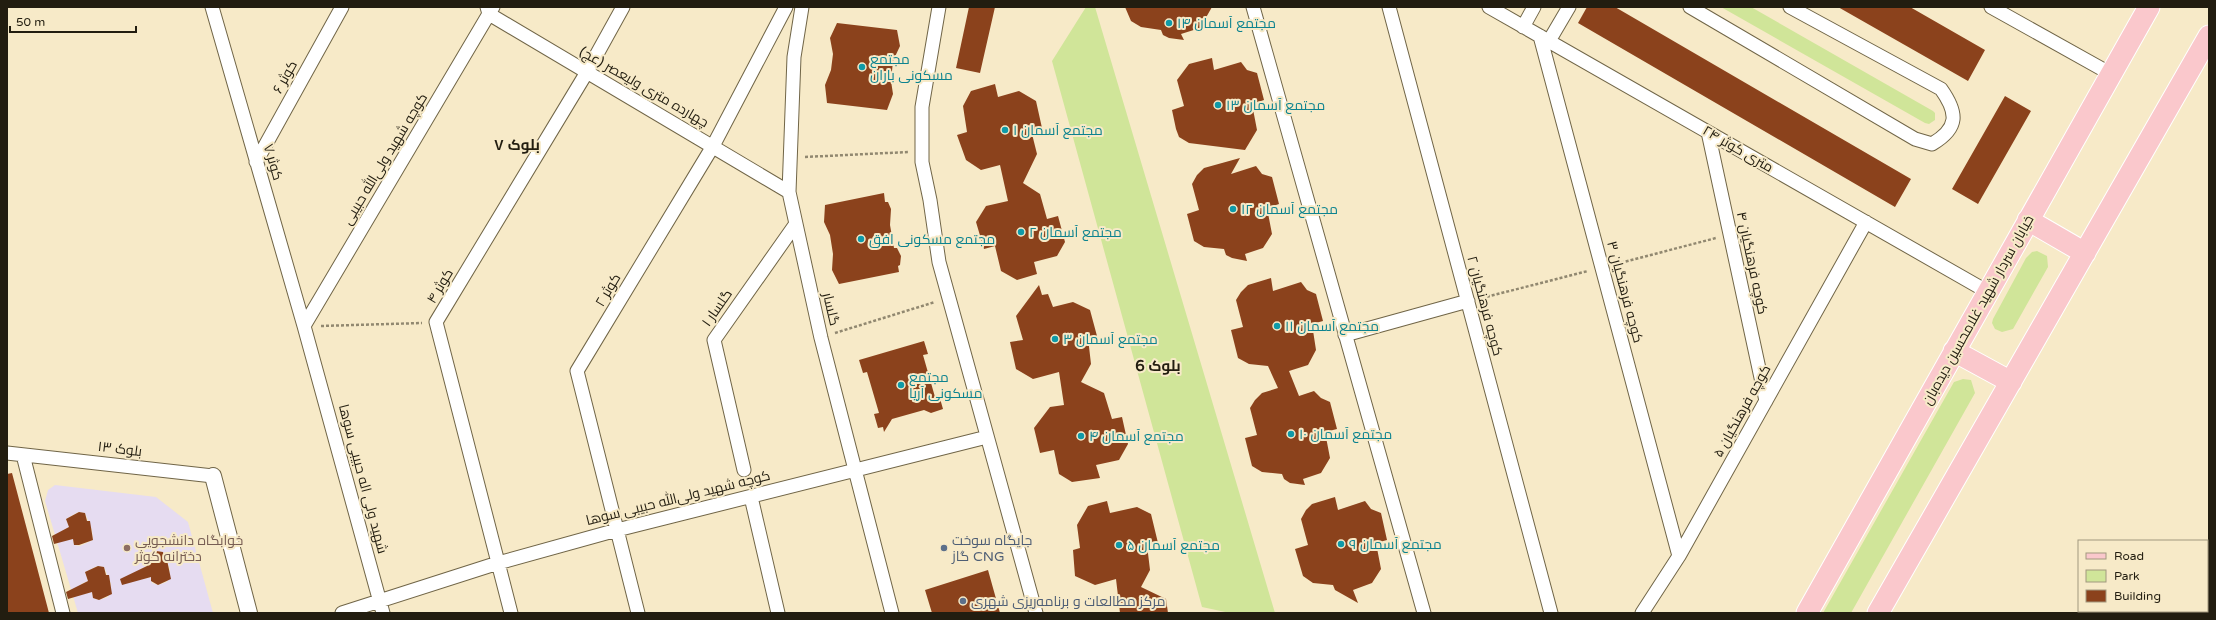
<svg xmlns="http://www.w3.org/2000/svg" width="2216" height="620" font-family="'Varela Round',Cairo,sans-serif">
<rect width="100%" height="100%" fill="#f7eac8"/>
<path fill="#e6dcf1" fill-rule="evenodd" d="M55,485L156,497L188,522L213,613H78L45,501L48,490ZM78,512L85,513L92,530L93,540L80,546L74,545L73,539L66,540L62,531L69,527L66,519ZM156,551L163,552L170,569L167,582L158,585L152,583L151,577L143,579L140,569L147,566L144,557ZM97,566L104,567L111,584L108,597L99,600L93,598L92,592L84,594L81,584L88,581L85,572Z"/>
<path fill="#d0e599" d="M1086,7H1095L1275,613H1230L1202,607L1052,61Z
M1721,7H1751L1933,111L1935,113V120L1929,124L1925,123Z
M2037,251L2047,256L2048,267L2013,329L2002,332L1995,329L1992,323L1993,319L2026,258L2032,252Z
M1963,379L1971,380L1975,393L1851,613H1823L1954,382Z"/>
<path fill="#8b421c" d="M969,7H995L980,73L956,68Z
M1125,7H1212L1200,28L1181,34L1184,40L1169,38L1163,35L1161,30L1141,27L1131,21Z
M1587,7H1615L1911,179L1895,207L1578,23Z
M1838,7H1910L1985,50L1968,81Z
M837,23L897,30L900,46L893,61L891,81L893,94L887,110L827,103L825,85L831,70L833,54L830,38Z
M1212,58L1214,70L1241,62L1247,70L1257,73L1264,100L1252,104L1257,130L1245,150L1189,143L1179,137L1176,129L1172,110L1184,106L1177,80L1189,64Z
M995,84L998,97L1019,91L1036,101L1042,128L1031,130L1037,154L1023,183L1040,194L1047,219L1058,216L1065,242L1057,256L1034,262L1037,274L1017,280L1001,271L995,246L984,249L976,222L986,206L1008,201L1000,165L981,170L966,160L957,135L967,132L963,106L971,91Z
M2005,96L2031,111L1978,204L1952,189Z
M1240,158L1231,174L1256,166L1262,174L1272,177L1279,204L1267,208L1272,234L1263,248L1245,254L1247,261L1232,258L1226,255L1224,249L1204,247L1194,241L1187,214L1199,210L1192,184L1197,175L1204,168Z
M884,193L885,202H888L891,209L890,225L894,248H897L901,256L900,265L898,266L899,272L839,284L832,270L833,254L830,235L824,222L825,205Z
M1271,278L1273,291L1301,282L1307,290L1316,294L1323,321L1312,324L1316,350L1308,365L1289,371L1299,396L1314,391L1321,398L1330,402L1337,429L1325,432L1330,458L1321,473L1303,479L1305,485L1290,483L1284,479L1282,474L1262,472L1252,466L1245,438L1257,435L1250,408L1255,400L1262,393L1278,388L1268,366L1249,364L1238,358L1231,330L1243,327L1236,300L1241,292L1248,285Z
M1039,285L1042,295L1048,294L1053,307L1073,302L1090,310L1097,336L1088,338L1091,364L1081,382L1104,393L1112,419L1122,417L1128,444L1119,460L1096,465L1100,478L1072,482L1059,474L1054,450L1040,453L1034,428L1050,407L1064,405L1059,372L1033,379L1016,369L1010,342L1023,340L1016,316Z
M924,341L928,354L923,355L935,397L939,395L943,409L931,413L924,410L892,419L884,432L883,427L878,428L874,414L879,413L867,372L863,373L859,360Z
M12,473L34,556L49,613H7V474Z
M1335,497L1338,510L1365,501L1371,509L1381,513L1387,540L1376,543L1381,569L1372,583L1353,590L1358,603L1335,590L1333,585L1313,583L1303,576L1295,549L1308,545L1301,519L1306,510L1312,504Z
M1107,501L1110,513L1137,507L1151,514L1158,543L1147,545L1150,570L1141,587L1166,599L1168,613H1120L1116,579L1095,585L1075,576L1073,550L1080,548L1077,525L1088,506Z
M79,512L85,513L87,521H90L93,540L79,545H74L73,539L54,544L52,536L69,527L66,519Z
M156,551L163,552L165,560H167L171,579L158,585L151,581V577L122,585L120,579L147,566L144,556Z
M98,566L104,567L106,575H109L112,594L99,600L93,598L92,592L68,599L66,592L88,581L85,572Z
M988,570L1000,613H932L925,590Z"/>
<g fill="none" stroke-linecap="round" stroke-linejoin="round">
<g stroke="#706547" stroke-width="15">
<path id="minor" d="M212,7L304,326L383,613
M487,7L489,14L789,192
M802,7L794,57L789,192L821,338L892,613
M939,7L922,107V162L930,200L939,262L1036,613
M1253,7L1424,613
M1389,7L1551,613
M1489,7L1988,292
M1690,7L1915,139L1932,144C1959,128 1958,113 1941,89L1790,7
M1991,7L2111,74
M1523,27L1534,7
M1540,36L1679,556
M1549,41L1569,7
M1708,132L1766,401
M256,162L342,7
M304,326L493,7
M1345,335L1468,301
M7,453L213,476
M23,455L63,613
M744,470L714,340L795,225
M751,497L778,613
M342,613L498,563L617,530L987,437
M511,613L436,322L587,72L623,7
M638,613L577,371L713,146L786,7
M1642,613L1679,556L1866,222"/>
</g>
<g stroke="#706547" stroke-width="18">
<path id="tertiary" d="M213,476L249,613"/>
</g>
<g stroke="#fff" stroke-width="23">
<path id="primary" d="M2028,220L2085,253
M1954,351L2011,382
M1807,613L2149,7
M1878,613L2209,36"/>
</g>
<path stroke="#918870" stroke-width="2.5" stroke-dasharray="3 2" stroke-linecap="butt" d="M805,157L908,152
M1616,264L1716,238
M1482,298L1588,271
M321,326L422,323
M835,333L935,302"/>
<use href="#minor" stroke="#fff" stroke-width="13"/>
<use href="#tertiary" stroke="#fff" stroke-width="16"/>
<use href="#primary" stroke="#fac8cc" stroke-width="21"/>
</g>
<g fill="#0f9aa8" stroke="#f7eac8" stroke-width="1.5">
<circle cx="1169" cy="23" r="4"/>
<circle cx="862" cy="67" r="4"/>
<circle cx="1218" cy="105" r="4"/>
<circle cx="1005" cy="130" r="4"/>
<circle cx="1233" cy="209" r="4"/>
<circle cx="1021" cy="232" r="4"/>
<circle cx="861" cy="239" r="4"/>
<circle cx="1277" cy="326" r="4"/>
<circle cx="1055" cy="339" r="4"/>
<circle cx="901" cy="385" r="4"/>
<circle cx="1291" cy="434" r="4"/>
<circle cx="1081" cy="436" r="4"/>
<circle cx="1341" cy="544" r="4"/>
<circle cx="1119" cy="545" r="4"/>
</g>
<circle fill="#8d6e63" stroke="#f7eac8" stroke-width="1.5" cx="127" cy="548" r="4"/>
<g fill="#5c6f8a" stroke="#f7eac8" stroke-width="1.5">
<circle cx="944" cy="548" r="4"/>
<circle cx="963" cy="601" r="4"/>
</g>
<g text-anchor="middle" dominant-baseline="central" stroke-width="4" stroke-linejoin="round" paint-order="stroke">
<g font-size="14" fill="#0d838f" stroke="#f7eac8" text-anchor="start">
<text x="1177" y="23">مجتمع آسمان ۱۴</text>
<text x="870" y="59">مجتمع<tspan x="870" dy="16">مسکونی باران</tspan></text>
<text x="1226" y="105">مجتمع آسمان ۱۳</text>
<text x="1013" y="130">مجتمع آسمان ۱</text>
<text x="1241" y="209">مجتمع آسمان ۱۲</text>
<text x="1029" y="232">مجتمع آسمان ۲</text>
<text x="869" y="239">مجتمع مسکونی افق</text>
<text x="1285" y="326">مجتمع آسمان ۱۱</text>
<text x="1063" y="339">مجتمع آسمان ۳</text>
<text x="909" y="377">مجتمع<tspan x="909" dy="16">مسکونی آریا</tspan></text>
<text x="1299" y="434">مجتمع آسمان ۱۰</text>
<text x="1089" y="436">مجتمع آسمان ۴</text>
<text x="1349" y="544">مجتمع آسمان ۹</text>
<text x="1127" y="545">مجتمع آسمان ۵</text>
</g>
<g font-size="14" fill="#221d10" stroke="#f7eac8">
<text transform="translate(285 77) rotate(-61)">کوثر ۶</text>
<text transform="translate(644 87) rotate(30)">چهارده متری ولیعصر (عج)</text>
<text transform="translate(1738 149) rotate(30)">۲۴ متری کوثر</text>
<text transform="translate(385 159) rotate(-59)">کوچه شهید ولی‌الله حبیبی</text>
<text transform="translate(273 162) rotate(74)">کوثر ۷</text>
<text transform="translate(1752 263) rotate(78)">کوچه فرهنگیان ۴</text>
<text transform="translate(440 286) rotate(-59)">کوثر ۴</text>
<text transform="translate(608 290) rotate(-59)">کوثر ۲</text>
<text transform="translate(1625 292) rotate(75)">کوچه فرهنگیان ۳</text>
<text transform="translate(1485 306) rotate(75)">کوچه فرهنگیان ۲</text>
<text transform="translate(717 308) rotate(-55)">گلسار ۱</text>
<text transform="translate(831 309) rotate(77)">گلسار</text>
<text transform="translate(1978 310) rotate(-61)">خیابان سردار شهید غلامحسین دیده‌بان</text>
<text transform="translate(1742 411) rotate(-61)">کوچه فرهنگیان ۵</text>
<text transform="translate(120 449) rotate(7)">بلوک ۱۳</text>
<text transform="translate(363 479) rotate(75)">شهید ولی اله حبیبی سوها</text>
<text transform="translate(678 498) rotate(-14)">کوچه شهید ولی‌الله حبیبی سوها</text>
</g>
<g font-size="14" fill="#785e54" stroke="#f7eac8" text-anchor="start">
<text x="135" y="540">خوابگاه دانشجویی<tspan x="135" dy="16">دخترانه کوثر</tspan></text>
</g>
<g font-size="14" fill="#4e5e75" stroke="#f7eac8" text-anchor="start">
<text x="952" y="540">جایگاه سوخت<tspan x="952" dy="16">گاز CNG</tspan></text>
<text x="971" y="601">مرکز مطالعات و برنامه‌ریزی شهری</text>
</g>
<g font-size="15" font-weight="bold" fill="#221d10" stroke="#f7eac8">
<text x="517" y="145">بلوک ۷</text>
<text x="1158" y="366">بلوک 6</text>
</g>
</g>
<rect width="2216" height="620" fill="none" stroke="#221d10" stroke-width="16"/>
<rect x="2078" y="540" width="130" height="72" fill="#f7eac8" stroke="#a2987e"/>
<rect x="2086" y="553" width="20" height="6" fill="#fac8cc" stroke="#a2987e"/>
<text x="2114" y="560" font-size="12" fill="#221d10">Road</text>
<rect x="2086" y="570" width="20" height="12" fill="#d0e599" stroke="#a2987e"/>
<text x="2114" y="580" font-size="12" fill="#221d10">Park</text>
<rect x="2086" y="590" width="20" height="12" fill="#8b421c" stroke="#a2987e"/>
<text x="2114" y="600" font-size="12" fill="#221d10">Building</text>
<path d="M10 26v6h126v-6" fill="none" stroke="#221d10" stroke-width="2"/>
<text x="16" y="26" font-size="12" fill="#221d10" stroke="#f7eac8" stroke-width="3" paint-order="stroke">50 m</text>
</svg>
